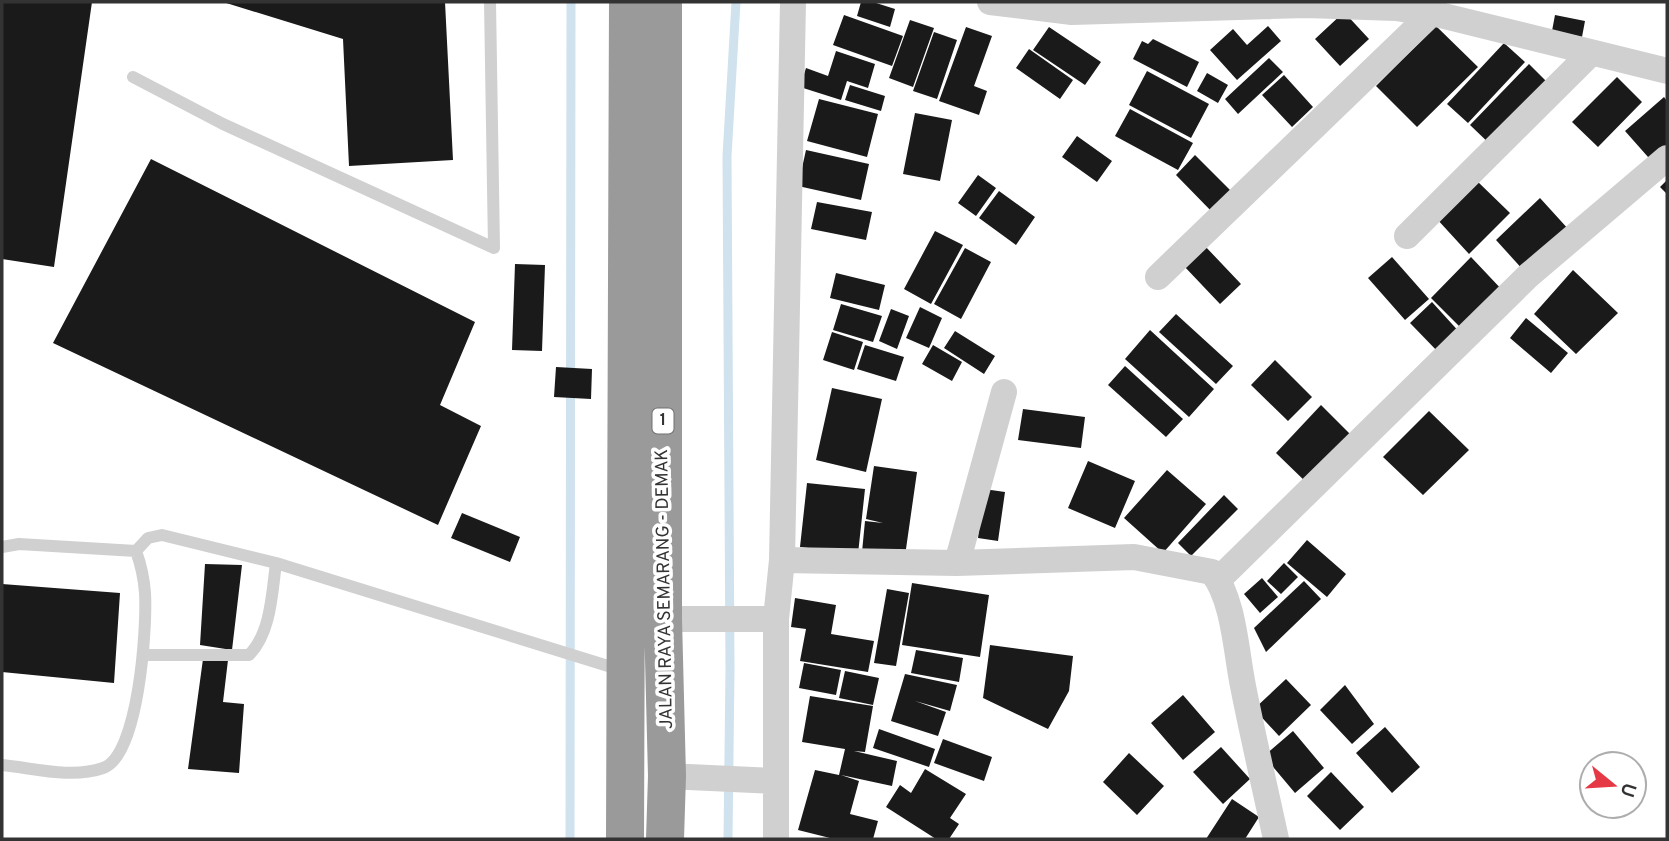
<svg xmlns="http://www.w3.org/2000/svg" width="1669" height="841" font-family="Overpass,sans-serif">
<rect width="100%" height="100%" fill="#fff"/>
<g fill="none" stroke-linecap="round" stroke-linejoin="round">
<path stroke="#cfe2ee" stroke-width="9" d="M570,839L571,2
M728,839L730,669L727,156L736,2"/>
</g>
<path fill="#1a1a1a" d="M2,2H92L54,267L2,259Z
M223,2H445L453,160L349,166L343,39Z
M861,2H873L895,9L890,27L857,16Z
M1344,12L1369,39L1340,66L1315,39Z
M844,15L903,36L892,66L833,45Z
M1555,15L1585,21L1582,37L1552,31Z
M910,20L934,28L913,87L889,78Z
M1268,26L1281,41L1237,80L1210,50L1233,29L1247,45Z
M1436,26L1478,67L1417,127L1376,86Z
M966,27L992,36L974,86L987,91L979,115L939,101Z
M1049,27L1101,62L1085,85L1033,50Z
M934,32L957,40L937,99L913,91Z
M1153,39L1199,62L1187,87L1133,59L1142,41L1148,44Z
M1504,43L1525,62L1468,123L1447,104Z
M1029,49L1073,80L1060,99L1016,68Z
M836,51L875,64L868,88L847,81L841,100L800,87L806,68L828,76Z
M1269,58L1283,72L1238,114L1225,99Z
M1529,64L1552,87L1494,148L1470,125Z
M1147,71L1209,104L1191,138L1129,105Z
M1207,73L1228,85L1218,103L1197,91Z
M1284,75L1313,107L1292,127L1262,95Z
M1617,77L1642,102L1598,147L1572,122Z
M850,85L885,96L881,111L845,100Z
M1664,97L1667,101V157L1656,166L1625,131Z
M819,99L878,114L867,157L807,141Z
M1130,109L1193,143L1178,170L1115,136Z
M915,113L952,120L940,181L903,174Z
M1077,136L1112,161L1097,182L1062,157Z
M806,150L869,164L861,200L798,186Z
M1195,155L1235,195L1215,215L1176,175Z
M151,159L475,322L440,405L481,426L438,525L53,343Z
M978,175L996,188L976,216L958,203Z
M1476,180L1510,213L1469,254L1436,218Z
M1667,180V194L1660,187Z
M999,191L1035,217L1016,245L979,218Z
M1540,198L1570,231L1525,272L1496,240Z
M817,202L872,212L866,240L811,229Z
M935,231L963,245L931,304L904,289Z
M1204,245L1241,284L1220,304L1183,265Z
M965,248L991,262L961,319L934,304Z
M1392,257L1429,299L1405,320L1368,278Z
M1471,257L1505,293L1466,333L1431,298Z
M515,264L545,265L542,351L512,350Z
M1573,270L1618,313L1576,354L1534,314Z
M836,273L885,285L879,310L830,298Z
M1432,302L1462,335L1441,355L1410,323Z
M841,304L882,316L873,342L833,330Z
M920,307L942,318L929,348L906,338Z
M891,309L909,316L897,349L879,341Z
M1176,314L1233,366L1216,384L1159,332Z
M1526,318L1568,353L1551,373L1510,338Z
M1150,330L1214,389L1189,417L1125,359Z
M955,331L995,356L984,374L944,348Z
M832,332L863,342L854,370L823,360Z
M865,345L904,357L896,381L857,369Z
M933,345L962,362L952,381L922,364Z
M1275,360L1312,397L1288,421L1251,385Z
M1125,366L1183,419L1166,437L1108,385Z
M556,367L592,369L591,399L554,397Z
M832,388L882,399L866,472L816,460Z
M1321,405L1355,439L1310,486L1276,453Z
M1023,409L1085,417L1081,448L1018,440Z
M1429,411L1469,450L1423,495L1383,457Z
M1088,461L1135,481L1115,528L1068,508Z
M874,466L917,472L905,556L862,552L865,521L883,523L866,519Z
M1167,470L1206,504L1163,553L1124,518Z
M807,483L865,489L858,554L800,547Z
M984,489L1005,492L998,541L978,538Z
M1224,495L1238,509L1191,556L1178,543Z
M462,513L520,537L510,562L451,538Z
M1307,540L1346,574L1327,597L1287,563Z
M1284,563L1298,577L1281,594L1267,581Z
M205,564L242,565L232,650L200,645Z
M1262,578L1278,597L1260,613L1244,594Z
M1304,581L1321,599L1266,652L1254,628Z
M912,583L989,595L980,657L902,645Z
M2,584L120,593L114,683L2,672Z
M887,589L909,593L896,666L874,663Z
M795,598L836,605L831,634L874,641L868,672L800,661L806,629L791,627Z
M990,645L1073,656L1069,691L1048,729L983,698Z
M916,650L963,658L959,682L911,673Z
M203,659L228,660L223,702L244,704L239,773L188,769Z
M804,663L841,670L836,695L799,688Z
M845,671L879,678L873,705L839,698Z
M905,674L957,685L950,711L915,701L946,712L938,736L891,721Z
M1286,679L1311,705L1279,736L1254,709Z
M1345,685L1374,724L1352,744L1320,710Z
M1183,695L1215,732L1183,760L1151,723Z
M810,696L873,706L865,752L854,751L897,761L892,786L841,775L859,781L850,814L878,821L873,839H834L798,830L815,770L839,775L845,749L802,742Z
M1385,727L1420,767L1392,793L1356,753Z
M879,729L935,749L929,767L873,748Z
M1293,731L1324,768L1295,793L1264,756Z
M943,739L992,757L984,781L934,763Z
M1221,747L1250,779L1223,804L1193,772Z
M1129,753L1164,786L1137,815L1103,782Z
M925,769L966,794L950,818L959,824L949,839H936L886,807L900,785L911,793Z
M1331,772L1364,807L1340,830L1307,796Z
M1232,799L1259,817L1245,839H1206Z"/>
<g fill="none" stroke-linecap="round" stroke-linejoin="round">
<path stroke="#d0d0d0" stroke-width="12" d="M133,77L223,124L494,248L490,2
M2,547L19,544L136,551
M136,551L148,538L162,535L276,563L621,670
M143,655H249C271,633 272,593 276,563
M2,765C33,768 72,779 103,768C139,756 147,627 145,593C144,578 141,565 136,551"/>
<path stroke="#d0d0d0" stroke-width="26" d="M990,2L1072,12L1306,5L1396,8L1440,15L1667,71
M1407,236L1590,54
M1158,277L1431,14
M782,560L957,563L1134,557L1212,572C1234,599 1236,652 1243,686C1253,737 1265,788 1276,839
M957,563L1004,392
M1218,580L1529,275L1667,158
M663,619H776
M667,776L775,781
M776,839V619L782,560L793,2"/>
<path stroke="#9a9a9a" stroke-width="38" d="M663,2V619L667,776L665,839
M625,839L628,2"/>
</g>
<g text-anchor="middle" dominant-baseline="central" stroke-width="7" stroke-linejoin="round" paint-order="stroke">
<rect fill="#fff" stroke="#707070" stroke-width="2" x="652.5" y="408.5" width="21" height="25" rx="5"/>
<g font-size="16" font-weight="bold" fill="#333">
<text x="663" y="421">1</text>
</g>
<g font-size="18" fill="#333" stroke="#fff">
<text transform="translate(665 589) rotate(-91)">JALAN RAYA SEMARANG - DEMAK</text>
</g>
</g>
<rect width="1669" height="841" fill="none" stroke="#333333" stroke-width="7"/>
<g transform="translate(1613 785) rotate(108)"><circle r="33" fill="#ffffff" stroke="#adadad" stroke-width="2"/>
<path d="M0-5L12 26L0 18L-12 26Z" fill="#e63946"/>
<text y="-10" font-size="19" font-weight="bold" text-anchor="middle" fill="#333333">U</text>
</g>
</svg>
